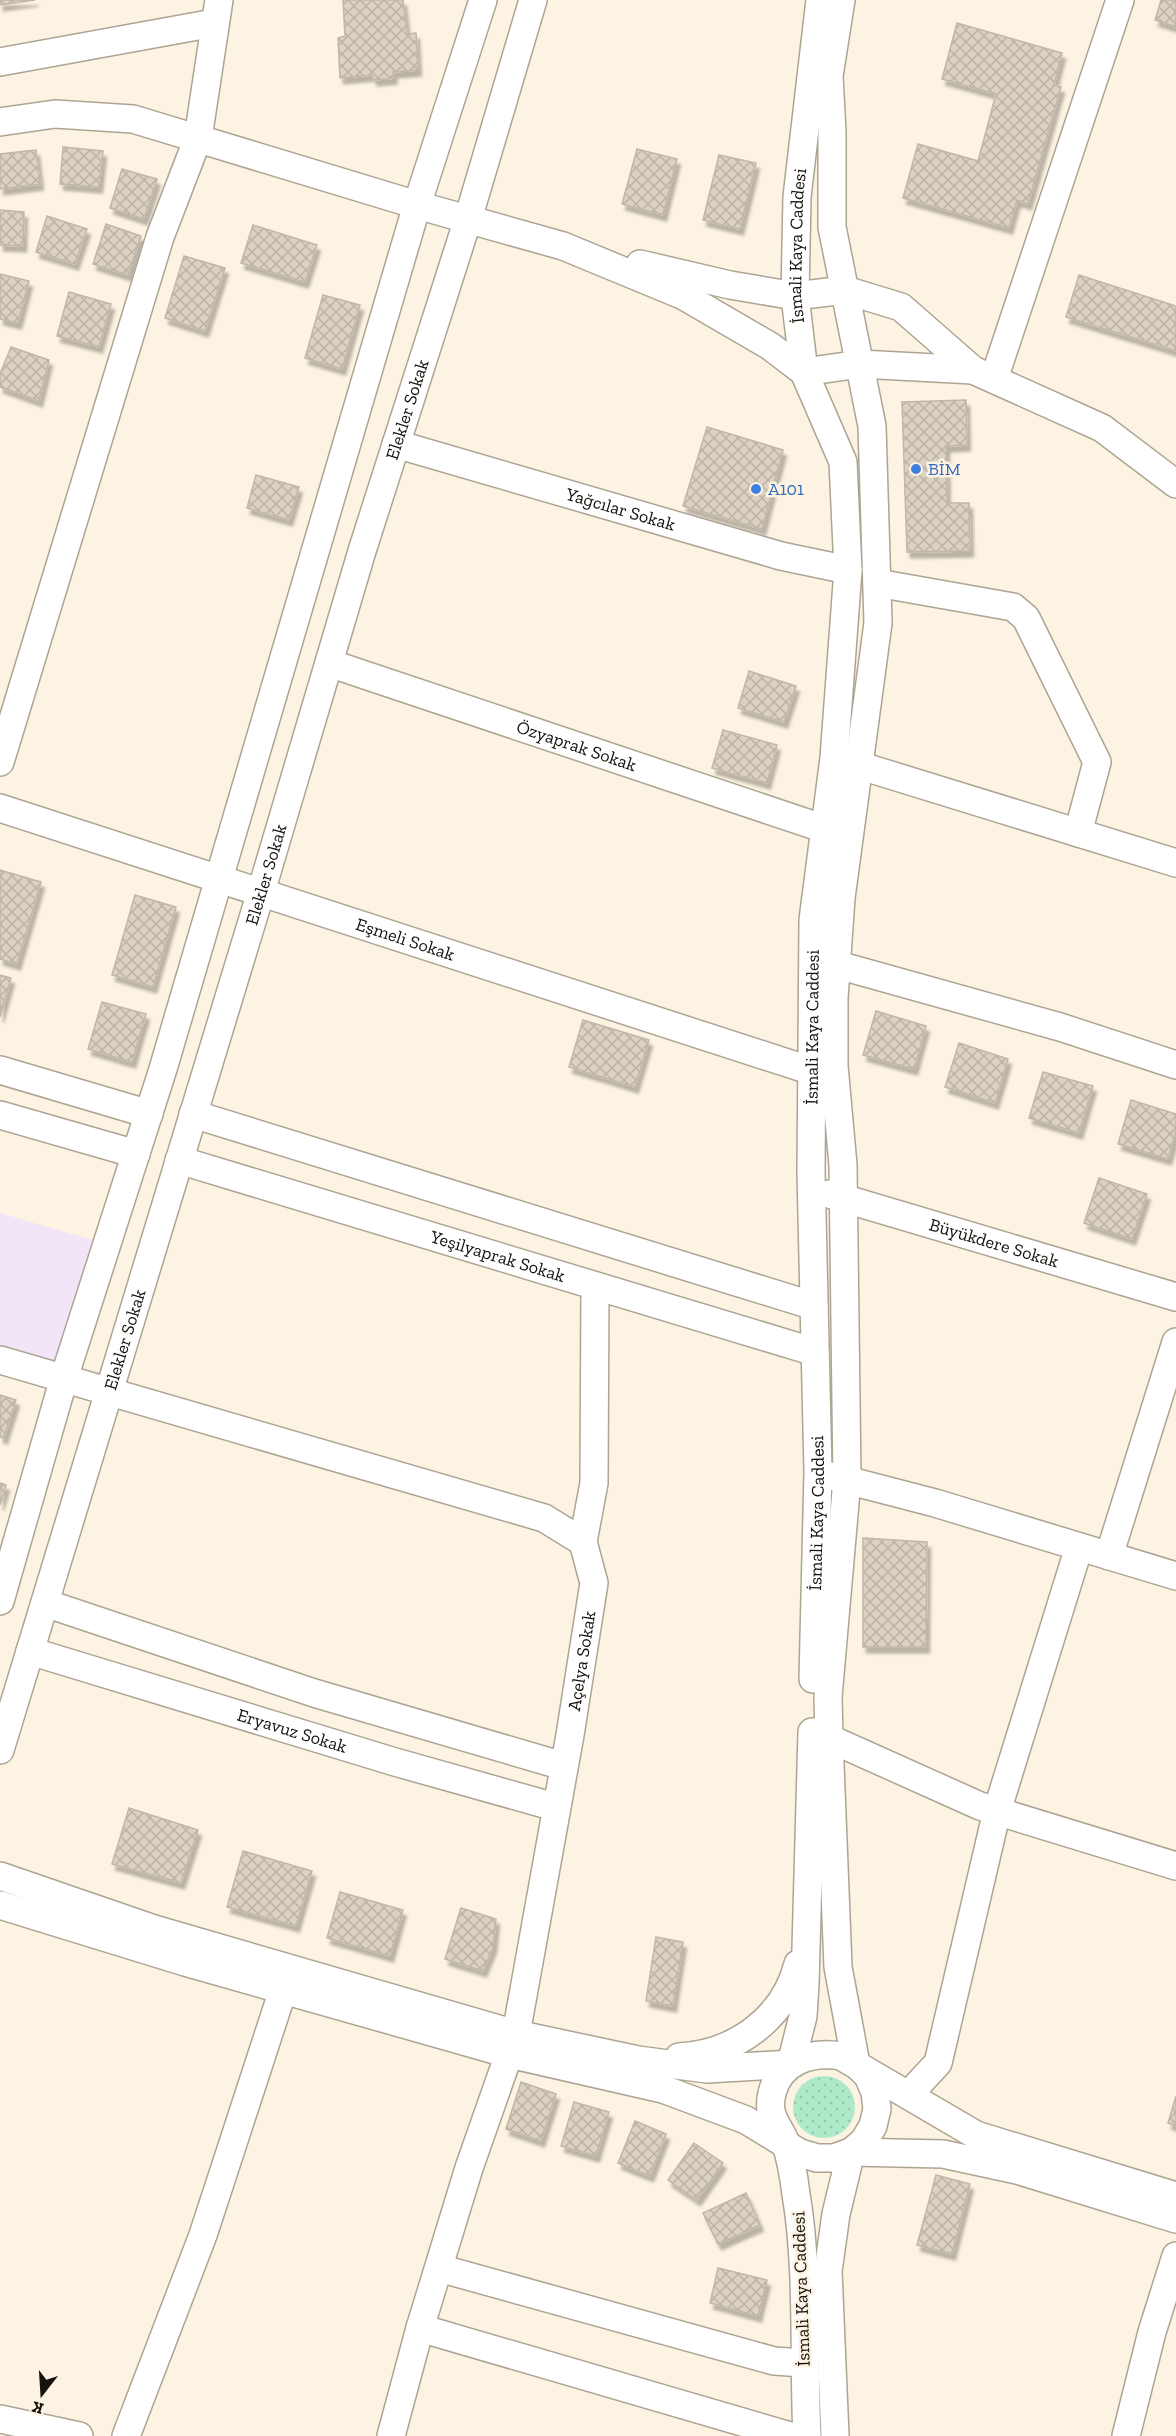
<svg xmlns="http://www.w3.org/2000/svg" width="1176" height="2436" font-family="'Zilla Slab',serif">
<defs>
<pattern id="grass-dots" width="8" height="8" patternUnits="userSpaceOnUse" patternTransform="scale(1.5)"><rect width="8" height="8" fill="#aeeaca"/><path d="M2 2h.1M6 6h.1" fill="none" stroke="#95c8ac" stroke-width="1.8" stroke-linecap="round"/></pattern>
<pattern id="building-cross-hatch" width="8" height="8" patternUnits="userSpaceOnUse" patternTransform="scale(1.5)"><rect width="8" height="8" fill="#dcd2c1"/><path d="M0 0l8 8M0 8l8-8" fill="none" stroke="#bcb3a5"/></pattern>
<filter id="shadow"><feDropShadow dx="3.5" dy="6" stdDeviation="1.5" flood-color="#0004"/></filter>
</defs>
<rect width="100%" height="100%" fill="#fdf3e2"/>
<path fill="#f3e5f8" d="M0,1213L100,1242L63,1368L0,1349Z"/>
<path fill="url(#grass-dots)" d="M793 2107a31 31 0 1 1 62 0a31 31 0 1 1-62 0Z"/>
<path fill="url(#building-cross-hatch)" stroke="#c0b7a7" stroke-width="1.5" filter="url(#shadow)" d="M0,0H35L0,5Z
M343,0H403L407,34L416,33L418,70L393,72L394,78L374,80L372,75L340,78L338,38L345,36Z
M1161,0H1176V27L1155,20Z
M957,23L1062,53L1054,85L1061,87L1028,204L1017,200L1009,228L903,198L918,144L978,161L996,94L942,79Z
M63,147L103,151L99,187L60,184Z
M637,149L677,159L663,215L622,204Z
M36,150L40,184L0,189V154Z
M719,155L756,163L740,229L703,220Z
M122,169L157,179L144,219L110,208Z
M0,210L24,212L23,246L0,245Z
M47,216L87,229L75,264L36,252Z
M106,224L141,236L128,275L93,264Z
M253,225L317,245L305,282L241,263Z
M184,256L225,268L205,331L165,318Z
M0,274L29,281L18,323L0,319Z
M1079,275L1176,306V351L1066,317Z
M69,292L111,304L99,347L57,336Z
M323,295L360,305L342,369L305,358Z
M11,347L49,360L39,401L0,387V374Z
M966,400L967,445L946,446L947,503H969L970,551L907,552L902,402Z
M707,427L783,450L762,529L683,506Z
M256,475L299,487L289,520L247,508Z
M749,671L796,686L784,722L738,708Z
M723,730L777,745L767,783L712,768Z
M0,870L41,882L17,964L0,959Z
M135,895L176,907L153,987L112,975Z
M0,975L11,978L0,1017Z
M102,1002L146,1014L132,1062L88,1049Z
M876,1011L926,1026L914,1069L863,1055Z
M583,1020L649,1040L635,1087L569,1067Z
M959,1043L1008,1059L995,1103L945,1087Z
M1043,1072L1093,1086L1079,1133L1029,1118Z
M1131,1100L1176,1114V1131L1168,1159L1118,1144Z
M1099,1178L1147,1194L1132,1239L1084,1223Z
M0,1395L16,1400L4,1438L0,1437Z
M0,1483L6,1485L0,1505Z
M863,1538L927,1542L926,1647H863Z
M129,1808L198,1830L181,1883L112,1864Z
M243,1851L312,1871L296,1926L227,1907Z
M340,1892L403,1910L390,1956L327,1938Z
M461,1908L496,1919L493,1947L483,1971L445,1959Z
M656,1937L683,1942L673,2006L646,2001Z
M521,2082L556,2094L541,2141L506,2129Z
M1176,2096V2126L1168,2123Z
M574,2102L609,2112L596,2156L561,2146Z
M635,2121L666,2134L650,2176L618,2163Z
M694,2143L723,2163L697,2200L668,2180Z
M936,2175L970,2184L952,2254L917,2245Z
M746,2193L760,2225L718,2244L703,2213Z
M718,2268L767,2280L758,2316L710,2303Z"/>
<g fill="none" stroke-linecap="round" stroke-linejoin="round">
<g stroke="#ada494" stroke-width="30">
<g id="minor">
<path d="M0,62L214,23"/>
<path d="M0,122L55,114L133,119L417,205L563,246L684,296L770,346L804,372L860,364L973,370"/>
<path d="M640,264L730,285L795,296L845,290L901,307L973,370L1102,428L1176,484"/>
<path d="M994,379L1120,0"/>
<path id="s1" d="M396,444L781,556L848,570"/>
<path d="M877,583L1013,607L1026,618L1097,762L1078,833"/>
<path id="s2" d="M329,663L825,829"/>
<path d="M845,761L1176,863"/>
<path d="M0,762L160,237L198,138L219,0"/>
<path id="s3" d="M0,808L812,1071"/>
<path d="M820,960L1060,1027L1176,1065"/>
<path d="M0,1070L149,1114"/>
<path d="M193,1114L814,1306"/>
<path d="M0,1115L136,1154"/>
<path id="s4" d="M179,1160L815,1352"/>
<path id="s5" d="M829,1194L1176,1297"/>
<path d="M0,1360L544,1518L583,1542"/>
<path d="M831,1476L935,1503L1176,1576"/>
<path d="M1109,1556L1176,1342"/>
<path d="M0,1601L64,1378L163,1069L417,205L483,0"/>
<path d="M45,1603L314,1693L563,1766"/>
<path id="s6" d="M30,1651L395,1762L555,1807"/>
<path id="s7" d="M813,1679L818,1472L811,1172L813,920L834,758L848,570L843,462L804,372L795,296L797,197L820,0"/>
<path d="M815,1732L980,1806L1176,1866"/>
<path id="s8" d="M0,1750L261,892L362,551L468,219L533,0"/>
<path d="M0,1876L154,1929L516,2034L638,2060L707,2069L791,2064"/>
<path d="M0,1905L185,1962L509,2054L663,2089L746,2120L800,2153L817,2158H834L851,2152L864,2141L873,2126L877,2109L875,2092L868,2076L856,2064L838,1967L829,1739L828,1697L847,1480L843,1165L834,1066V998L841,898L878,623L872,426L832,227V132L829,76L841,0"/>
<path d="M679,2057C735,2054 784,2019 798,1964"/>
<path d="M791,2064L803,2016L805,1984L812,1732"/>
<path d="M909,2094L938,2063L997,1811L1079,1547"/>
<path d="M851,2152L943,2154L1017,2170L1176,2219"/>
<path d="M439,2268L774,2361L803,2363"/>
<path d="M420,2328L790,2436"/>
<path d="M0,2419L79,2436"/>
<path d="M126,2436L203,2235L283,1990"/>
<path id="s9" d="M391,2436L420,2328L469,2168L516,2034L570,1735L594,1583L583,1542L594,1483L595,1286"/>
<path d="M807,2436C803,2357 809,2271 796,2194C794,2178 791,2160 786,2144C780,2125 766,2119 772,2093C780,2061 811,2051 841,2056L976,2135L1176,2196"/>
<path d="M835,2436L828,2271L836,2214L851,2152"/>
<path d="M1126,2436L1152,2332L1176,2256"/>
</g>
</g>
<use href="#minor" stroke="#fff" stroke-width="27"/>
</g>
<g fill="#3f7fe0" stroke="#fdf3e2" stroke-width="2">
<circle cx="916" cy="469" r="6"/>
<circle cx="756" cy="489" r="6"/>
</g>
<g text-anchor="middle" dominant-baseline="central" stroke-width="5" stroke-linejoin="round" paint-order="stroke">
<g font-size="18" fill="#15110c" stroke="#fdf3e2">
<text stroke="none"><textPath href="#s7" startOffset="1444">İsmali Kaya Caddesi</textPath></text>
<text stroke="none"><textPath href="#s8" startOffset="1401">Elekler Sokak</textPath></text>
<text stroke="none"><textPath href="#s1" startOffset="234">Yağcılar Sokak</textPath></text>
<text stroke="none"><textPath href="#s2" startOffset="261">Özyaprak Sokak</textPath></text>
<text stroke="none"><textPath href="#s8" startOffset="915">Elekler Sokak</textPath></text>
<text stroke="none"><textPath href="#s3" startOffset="426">Eşmeli Sokak</textPath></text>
<text stroke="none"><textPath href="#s7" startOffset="652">İsmali Kaya Caddesi</textPath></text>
<text stroke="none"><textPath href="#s5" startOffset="172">Büyükdere Sokak</textPath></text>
<text stroke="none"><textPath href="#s4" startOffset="333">Yeşilyaprak Sokak</textPath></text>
<text stroke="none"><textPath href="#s8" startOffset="429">Elekler Sokak</textPath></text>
<text stroke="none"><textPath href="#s7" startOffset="166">İsmali Kaya Caddesi</textPath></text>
<text stroke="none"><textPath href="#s9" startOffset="800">Açelya Sokak</textPath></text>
<text stroke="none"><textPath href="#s6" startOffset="274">Eryavuz Sokak</textPath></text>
<text transform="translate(801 2289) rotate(-92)">İsmali Kaya Caddesi</text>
</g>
<g font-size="18" fill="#366cbe" stroke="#fdf3e2" text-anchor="start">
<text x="928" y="469">BİM</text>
<text x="768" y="489">A101</text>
</g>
</g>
<g transform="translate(42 2394) rotate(197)" stroke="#fdf3e2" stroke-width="4.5" paint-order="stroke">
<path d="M0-4.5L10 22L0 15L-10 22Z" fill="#15110c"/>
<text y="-9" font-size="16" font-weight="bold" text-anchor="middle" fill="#15110c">K</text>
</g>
</svg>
